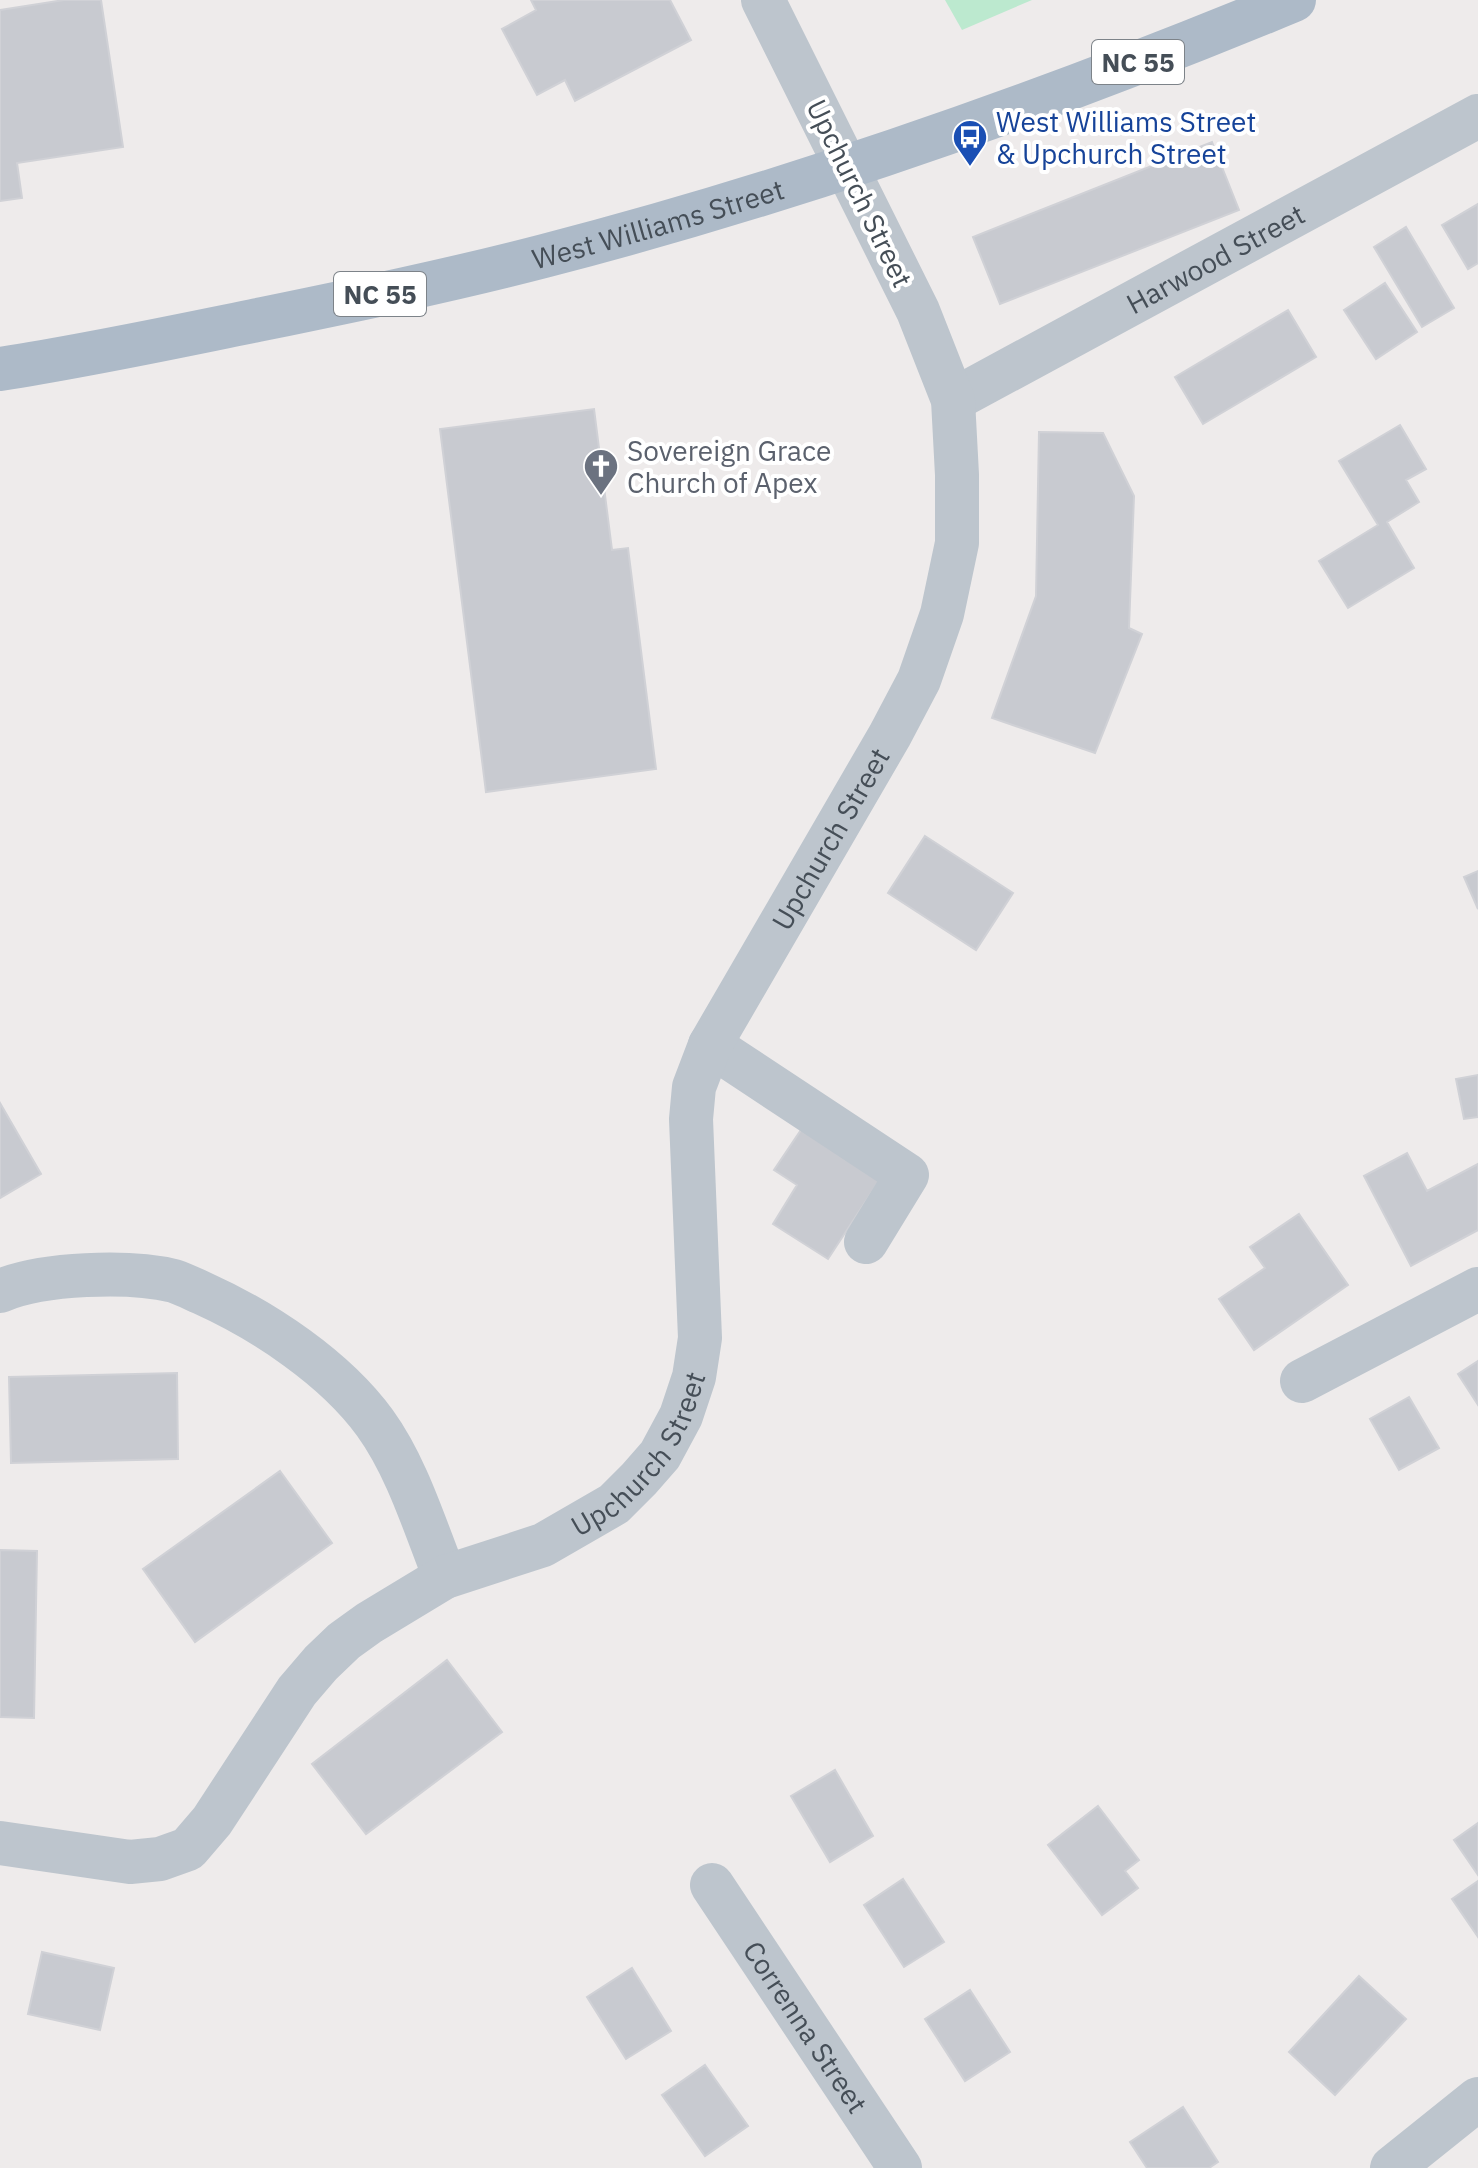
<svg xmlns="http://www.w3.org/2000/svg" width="1478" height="2168" font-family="'IBM Plex Sans',sans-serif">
<rect width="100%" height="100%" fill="#eeebeb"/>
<path fill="#bce9cf" d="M945,0H1032L962,30Z"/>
<path fill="#c8cad0" stroke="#d0d1d6" stroke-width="2" d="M64,0H101L123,147L17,163L22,198L0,201V10Z
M531,0H670L691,40L575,101L565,80L537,95L502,29L536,10Z
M1212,142L1239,210L1000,304L973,237Z
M1478,204V263L1468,269L1442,225Z
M1406,227L1454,308L1422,327L1374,247Z
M1385,283L1417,332L1376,359L1344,310Z
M1288,310L1316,357L1203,424L1175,377Z
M594,409L612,550L628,548L656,769L486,792L440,429Z
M1400,425L1426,469L1406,480L1419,502L1387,522L1414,568L1348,608L1319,561L1378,525L1339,461Z
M1039,432L1103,433L1134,496L1129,628L1142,634L1095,753L992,718L1036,596Z
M925,836L1013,893L976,950L888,893Z
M1478,871V909L1464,877Z
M1478,1075V1117L1464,1119L1456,1079Z
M0,1103L41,1174L0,1198Z
M803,1127L881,1178L828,1259L773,1224L797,1185L774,1170Z
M1407,1153L1427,1191L1478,1164V1230L1411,1266L1364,1176Z
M1299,1214L1348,1285L1254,1350L1219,1299L1265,1268L1250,1247Z
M1478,1361V1405L1458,1374Z
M177,1373L178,1459L11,1463L9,1377Z
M1409,1397L1439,1448L1399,1470L1370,1419Z
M280,1471L332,1543L195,1642L143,1569Z
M0,1550L37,1551L34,1718L0,1717Z
M447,1660L502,1732L366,1834L312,1764Z
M835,1770L873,1836L830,1862L791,1796Z
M1098,1806L1139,1860L1125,1871L1138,1888L1102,1915L1048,1845Z
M1478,1823V1875L1454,1840Z
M903,1879L944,1942L904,1967L864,1905Z
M1478,1881V1937L1452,1899Z
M42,1952L114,1968L100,2030L28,2014Z
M632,1968L671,2031L626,2059L587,1997Z
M1359,1976L1406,2019L1335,2095L1289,2052Z
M970,1990L1010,2052L965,2081L925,2019Z
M705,2065L748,2126L705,2156L662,2095Z
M1183,2107L1218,2162L1209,2168H1147L1130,2142Z"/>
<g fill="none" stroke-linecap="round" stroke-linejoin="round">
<g stroke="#bdc5cd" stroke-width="44">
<path id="s1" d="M953,400L1478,116"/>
<path d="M710,1045L907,1175L866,1242"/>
<path d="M0,1291C42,1273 129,1270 174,1281C183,1284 193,1289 202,1293C264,1321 335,1368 375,1423C407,1467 425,1527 445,1577"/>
<path d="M1302,1381L1478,1289"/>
<path id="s2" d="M0,1843L130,1862L160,1859L188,1849L212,1821L297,1691L321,1663L344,1641L369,1623L445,1577L543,1545L614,1504L639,1479L660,1455L681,1416L694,1377L700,1338L691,1119L694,1087L710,1045L890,735L919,680L942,614L957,543V475L953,400L918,311L763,0"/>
<path id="s3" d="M712,1885L900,2168"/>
<path d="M1392,2168L1478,2099"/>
</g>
<path stroke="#adbac8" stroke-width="44" id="s4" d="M0,369C85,356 169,338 253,321C350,301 448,281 544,256C800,190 1050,101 1294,0"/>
</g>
<defs>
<g id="bus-pin" transform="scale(1.8)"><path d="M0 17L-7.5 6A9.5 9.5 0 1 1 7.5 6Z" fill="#1a4fb4" stroke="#fff"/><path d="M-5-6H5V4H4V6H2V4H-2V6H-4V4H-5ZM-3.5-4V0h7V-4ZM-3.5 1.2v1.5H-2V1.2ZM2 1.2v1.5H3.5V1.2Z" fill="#fff"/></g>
<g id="church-pin" transform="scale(1.8)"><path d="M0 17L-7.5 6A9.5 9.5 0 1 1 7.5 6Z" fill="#6b7280" stroke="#fff"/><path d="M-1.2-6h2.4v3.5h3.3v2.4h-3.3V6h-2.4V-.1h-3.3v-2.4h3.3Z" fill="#fff"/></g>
</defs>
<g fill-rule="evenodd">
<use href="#bus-pin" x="970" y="137"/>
<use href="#church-pin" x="601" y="466"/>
</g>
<g text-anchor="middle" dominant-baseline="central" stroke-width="8" stroke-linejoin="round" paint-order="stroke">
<g fill="#fff" stroke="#7d8389" stroke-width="2">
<rect x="1092" y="40" width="92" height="44" rx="6"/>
<rect x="334" y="272" width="92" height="44" rx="6"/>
</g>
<g font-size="26" font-weight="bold" fill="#454e57">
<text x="1138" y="62">NC 55</text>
<text x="380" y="294">NC 55</text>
</g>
<g font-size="28" fill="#164399" stroke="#fff" text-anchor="start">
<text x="996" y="121">West Williams Street<tspan x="996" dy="32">&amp; Upchurch Street</tspan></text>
</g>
<g font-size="28" fill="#454e57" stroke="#fff">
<text transform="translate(860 193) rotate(64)">Upchurch Street</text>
<text stroke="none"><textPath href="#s4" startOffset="674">West Williams Street</textPath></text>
<text stroke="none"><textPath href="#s1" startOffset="298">Harwood Street</textPath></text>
<text stroke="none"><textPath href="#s2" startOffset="1484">Upchurch Street</textPath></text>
<text stroke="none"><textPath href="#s2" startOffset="812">Upchurch Street</textPath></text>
<text stroke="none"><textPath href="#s3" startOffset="170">Correnna Street</textPath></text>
</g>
<g font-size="28" fill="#5b616d" stroke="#fff" text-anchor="start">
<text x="627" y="450">Sovereign Grace<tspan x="627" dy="32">Church of Apex</tspan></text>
</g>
</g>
</svg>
